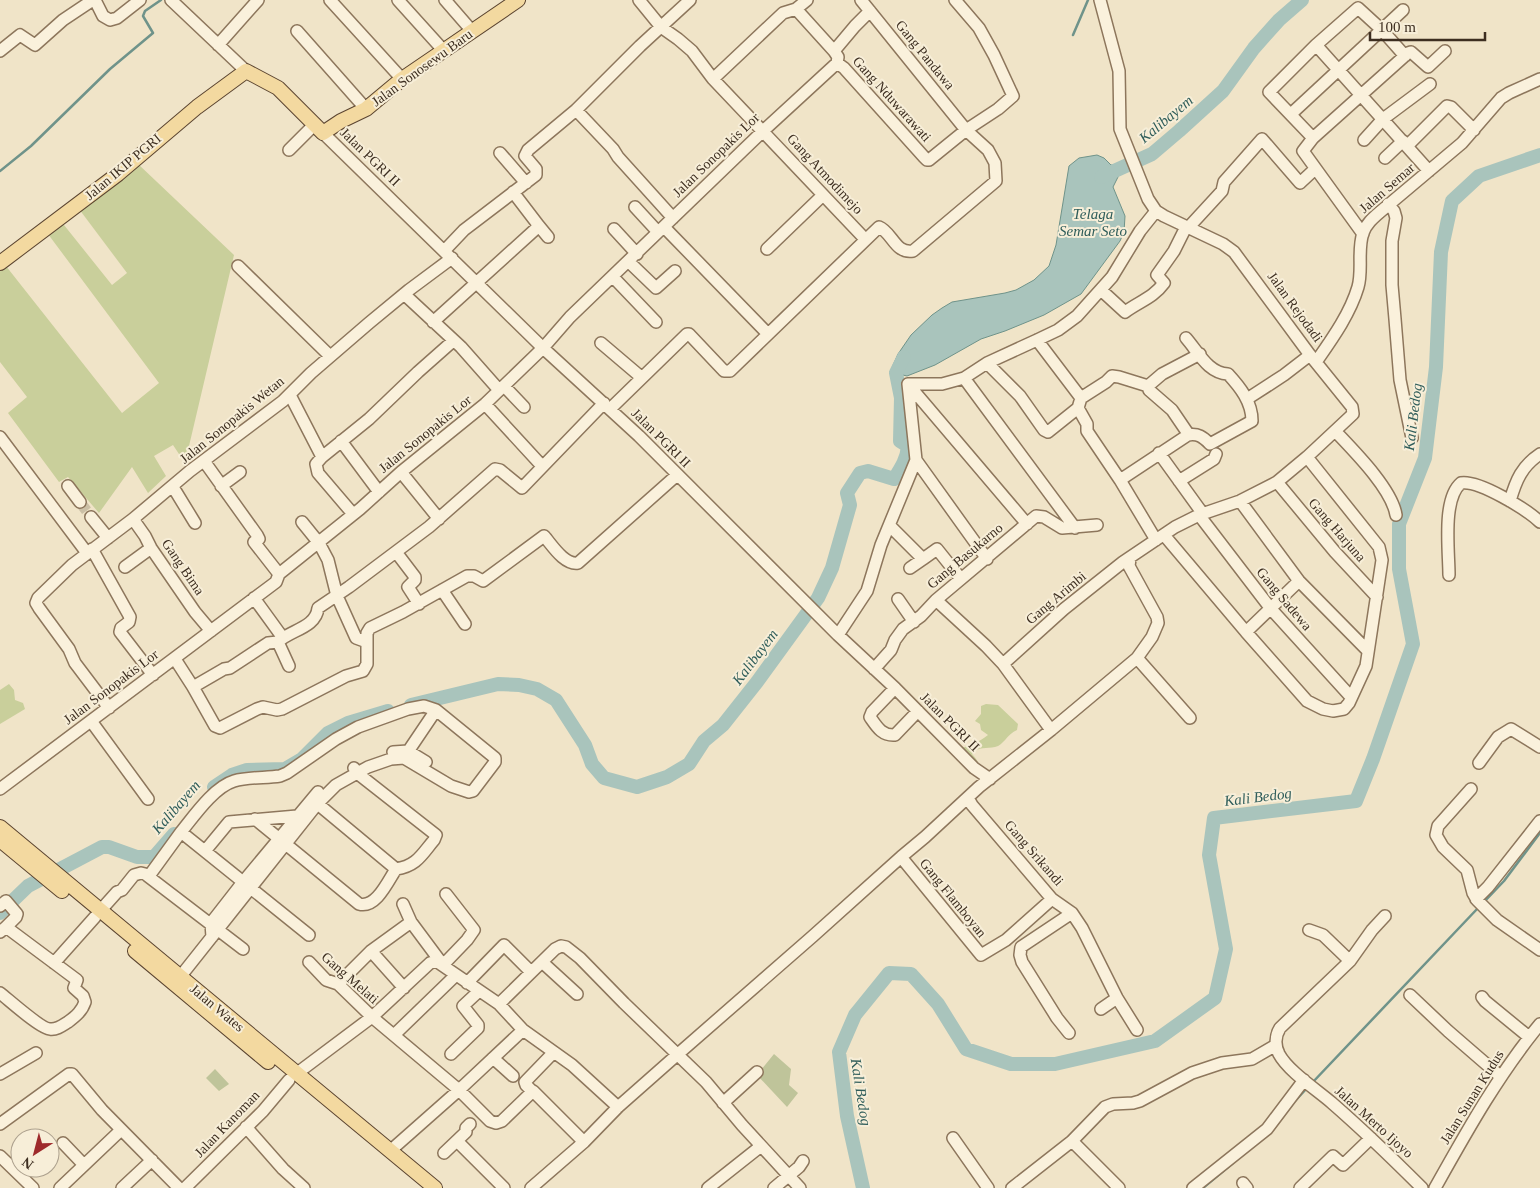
<svg xmlns="http://www.w3.org/2000/svg" width="1540" height="1188" font-family="'Times New Roman',serif">
<rect width="100%" height="100%" fill="#f0e4c8"/>
<path fill="#c9cf9b" d="M137,163L234,255L185,463L173,445L154,456L166,476L148,493L132,467L99,513L68,477L59,482L8,413L27,397L0,362V262L2,261L122,413L159,383L45,230L60,220L112,285L127,273L76,205Z
M9,684L14,690L15,700L23,703L25,709L0,724V690Z
M986,704L998,705L1018,724L1017,730C1006,735 1004,745 995,747C987,749 978,746 972,754C979,761 981,766 973,774L961,758L958,749C970,746 979,742 988,735L981,730L980,724L975,721L981,714V706Z"/>
<path fill="#bfc49a" d="M774,1054L791,1069L789,1085L798,1093L787,1107L757,1075Z
M215,1069L229,1084L219,1091L206,1078Z"/>
<path fill="#a9c4bc" stroke="#6f938a" d="M1097,155L1104,158L1111,165H1114L1120,173L1113,187L1125,216L1124,232L1120,241L1081,294L1044,315L1005,331L981,339L935,365L907,376L890,372L898,354L911,335L932,315L942,308L952,302L1005,293L1016,290L1034,280L1049,266L1056,245L1069,166L1079,158Z"/>
<g fill="none" stroke-linecap="round" stroke-linejoin="round">
<path stroke="#6f938a" stroke-width="2.5" d="M1073,35L1088,0
M0,171L31,146L110,69L153,33L143,16L145,11L161,0
M1484,902L1504,881L1540,833
M1312,1083L1478,908
M1295,1101L1308,1087
M1203,1188L1233,1163"/>
<path stroke="#a9c4bc" stroke-width="14" d="M1101,177L1152,154L1179,131L1223,91L1254,48L1279,20L1302,0
M411,705L498,684L519,685L537,689L556,700L585,745L592,764L604,778L637,787L667,777L689,764L704,741L723,725L757,682L818,598L832,568L850,505L847,493L860,473L868,471L894,479C901,468 907,459 908,446L900,441L901,398L896,373L904,357
M214,787L232,775L247,770L285,769L302,759L328,733L348,723L388,711
M0,913L28,886L102,847H109L137,857H154L174,834
M863,1188L847,1116L839,1052L855,1015L889,973L911,974L938,1004L966,1049L1011,1064H1055L1155,1041L1215,998L1226,949L1209,855L1214,818L1356,801L1373,759L1413,644L1399,569V524L1425,458L1436,367L1441,252L1452,201L1479,176L1540,155"/>
<path stroke="#ccc0a6" stroke-width="11" stroke-dasharray="11 5.5" stroke-linecap="butt" d="M80,502L91,517"/>
<g stroke="#8d765c" stroke-width="14">
<path id="minor" d="M95,0L103,16L110,20L117,18L140,0
M171,0L246,71
M330,0L402,79
M398,0L444,51
M445,0L472,31
M639,0L661,27L678,39L692,51L713,79L865,239
M796,9L834,51L838,57L837,63
M297,31L366,109
M218,45L258,0
M1316,45L1429,171
M0,51L20,35L35,45L63,20L93,0
M834,51L855,26L870,11
M837,63L844,68L924,157L927,160H929L966,130L998,109L1013,96L994,55L979,28L955,0
M713,79L783,13L796,9L807,0
M576,110L613,149L618,157L673,218
M1291,114L1403,10
M323,133L543,348L639,436L838,635L895,688L974,768L990,779
M1313,138L1269,92L1316,45L1358,8L1382,30L1405,56
M1364,140L1383,119L1430,84
M1407,146L1447,106L1451,107L1474,130
M289,150L315,124
M500,153L526,183
M1385,158L1403,141
M513,192L539,226
M1388,204L1394,211L1396,218L1392,241V285L1395,319L1400,380L1412,438
M635,207L658,232
M664,227L768,334
M1188,228L1222,191L1224,182L1262,139L1300,183L1315,169
M614,229L637,254
M1363,234L1303,151L1313,138L1408,53L1411,52L1428,67L1445,51
M767,249L823,195
M445,250L464,230L536,175V169L525,156L528,150L576,110L640,46L690,0
M629,262L656,288L675,271
M238,266L330,356
M613,277L656,322
M1101,290L1125,312C1140,301 1153,298 1164,283L1157,275L1174,251L1186,227
M404,294L461,347L499,390
M433,322L539,226L548,237
M601,343L641,377
M1316,362C1332,339 1350,314 1358,287C1363,270 1357,250 1363,233C1366,224 1373,218 1380,212L1462,143L1501,98L1509,93L1540,79
M987,363L1020,396L1044,430L1048,432L1078,408L1081,398L1037,340
M964,378L1075,528
M908,384H942L964,378L987,363L1037,340L1058,330L1077,316L1112,277L1140,231L1156,211
M908,384L1027,524
M504,386L524,407
M1148,386L1149,390L1172,410L1189,435
M290,395L322,457
M1081,398L1106,382L1112,376L1119,377L1148,386L1162,374L1200,354
M1247,399L1284,375L1310,355
M485,404L542,466
M1078,408L1087,424V431L1120,480L1156,540
M610,409L687,334H689L724,371H730L879,227C892,232 895,254 913,251L996,181L995,163L988,150L966,130L861,0
M1336,432C1354,451 1392,489 1396,515
M0,437L87,553
M341,441L379,492
M1159,453L1203,514
M916,460L987,559
M204,461L257,535L259,539L254,542L279,574
M401,472L439,519
M1120,480L1188,435C1198,433 1203,437 1210,444L1252,421C1252,402 1240,387 1228,374C1208,373 1199,353 1186,338
M1179,481L1214,459L1216,454
M1277,482L1335,552L1377,597
M68,486L80,502
M221,486L240,472
M173,487L195,523
M1240,501L1299,581L1367,650
M1510,501C1516,480 1522,466 1540,454
M353,514L318,473L316,464L322,457L369,419L418,372L453,341
M1199,515L1271,609L1351,697
M91,517L108,538
M133,519L145,536L151,548L195,612L211,631
M302,522L319,543L328,560L337,596L356,638L367,642
M890,526L923,559L937,549L961,579
M1164,535L1246,632L1299,581
M92,549L130,617L129,622L121,628L120,632L153,675
M396,552L415,577V580L408,587L419,604
M125,567L151,548
M910,568L923,559
M1449,575C1449,551 1442,499 1461,483C1479,480 1526,509 1540,522
M442,590L465,624
M254,598L283,638
M898,599L914,622
M936,600L986,646L1003,664L1051,730
M1246,632L1307,701L1323,709L1333,711L1344,709L1349,703L1366,666L1382,560L1379,547L1307,457
M838,635L867,591L881,545L916,460L908,384
M1137,658L1190,718
M175,659L193,687L215,726L220,728L257,709L263,707L277,710L282,709L346,676L363,671L367,664V633L370,628L403,612L467,576H474L483,581L544,536C552,545 564,565 578,563L677,475
M1003,664L1064,609L1123,562L1175,527L1199,515L1240,501L1277,482L1307,457L1353,414L1352,407L1310,355L1234,252L1223,244L1164,216L1156,211L1148,199L1120,129L1119,71L1100,0
M289,666L278,642C290,630 316,628 318,608L349,587L429,527L495,469L500,470L522,488L604,403
M874,669L891,650L895,640L903,629L921,616L936,600L1036,516L1044,517L1062,528L1097,525
M193,687L224,669L230,668L268,643L278,642
M895,688L872,712L870,717C877,727 882,736 895,735L918,711
M109,708L75,663L69,649L39,608L36,603L38,598L72,565L133,519L190,471L283,401L311,373L369,323L409,290L452,258
M91,721L148,799
M393,752L408,751L426,762
M405,756L436,710
M1479,763L1498,737L1511,729L1540,747
M0,789L276,582L279,574L360,509L401,472L485,404L543,348L570,317L763,131L837,63
M1471,789L1438,826L1436,835L1443,847L1467,870L1473,893L1477,900L1497,920L1540,950
M968,798L972,805L1052,899L1072,913L1082,928L1117,998L1137,1030
M313,800L396,869
M255,819L359,904C376,909 388,881 396,869C417,866 422,854 434,840L436,835L357,773L354,768
M205,851L229,822L297,816
M901,857L981,955L1006,940L1052,899
M149,876L181,832L309,935
M1476,899L1488,887L1540,821
M403,904L411,922L443,965
M0,906L6,901L17,914L16,917L6,927
M100,911L117,892L122,890L134,875L141,873L145,874L243,949
M1385,916L1372,930L1350,961L1280,1028C1275,1036 1275,1046 1279,1054C1288,1071 1317,1090 1332,1103C1363,1130 1393,1159 1422,1188
M1309,930L1323,935L1350,961
M0,932L6,927L77,980L74,988L83,996L85,1002C82,1011 76,1016 68,1022C63,1025 57,1030 50,1029C41,1029 9,1000 0,993
M212,937L211,923L243,882L318,792
M371,951L404,988
M309,962L326,980L338,984L372,1017L459,1090L490,1121L496,1123L502,1121L533,1091L584,1142
M542,962L577,994
M54,963L95,917
M443,965L467,940L474,930L446,894
M180,977L318,803L336,785L368,767L391,759L404,758L451,786L469,792L473,791L495,762V758L436,710L424,706L408,709L358,727L336,739L287,773L280,776C266,778 248,777 234,781C214,787 194,816 181,832
M467,983L504,945L531,972
M338,984L371,951L411,922
M1410,995L1448,1031L1500,1076
M1482,997L1485,1001L1529,1037
M499,1004L555,949L561,946L566,947L580,958L624,1003L706,1082L742,1125L800,1188
M1101,1009L1117,998
M1069,1033L1057,1018L1022,962L1020,955L1021,947L1072,913
M394,1035L456,975
M451,1054L478,1028V1025L463,1006L478,992
M493,1058L513,1076
M0,1074L36,1053
M296,1074L372,1017L430,963L436,961L499,1004L523,1030L572,1065L618,1107
M532,1091L526,1085L525,1082L554,1052
M723,1103L757,1072
M0,1124L69,1074H72L102,1110L179,1188
M246,1127L283,1169L304,1188
M953,1138L988,1188
M457,1141L504,1188
M1072,1141L1119,1188
M63,1143L84,1165
M390,1151L459,1090L523,1030
M444,1153L466,1132V1128L470,1124
M0,1156L33,1188
M1243,1183L1247,1188
M60,1188L121,1130
M122,1188L152,1160
M185,1188L263,1111L289,1080
M531,1188L584,1142L618,1107L678,1054L813,936L901,857L925,837L979,787L1051,730L1137,658L1152,637L1158,623L1157,617L1129,566L1130,559
M708,1188L761,1146
M774,1188L799,1167L803,1161
M1012,1188L1072,1141L1105,1107L1113,1104L1133,1103L1140,1101L1192,1073L1222,1063L1252,1059L1276,1045
M1193,1188L1267,1129L1304,1080
M1300,1188L1333,1156L1343,1165L1371,1138
M1435,1188C1467,1131 1498,1075 1540,1024"/>
</g>
<g stroke="#5b4430" stroke-width="16">
<path id="major" d="M0,263L118,174L197,107L246,71L278,88L323,133L341,121L366,109L402,79L518,0
M0,827L435,1188
M0,840L62,891
M135,951L268,1062"/>
</g>
<use href="#minor" stroke="#faf1dc" stroke-width="11"/>
<use href="#major" stroke="#f3d9a0" stroke-width="14"/>
</g>
<g text-anchor="middle" dominant-baseline="central" stroke-width="4" stroke-linejoin="round" paint-order="stroke">
<g font-size="14" fill="#3d2e20" stroke="#f7eed8">
<text transform="translate(925 55) rotate(51)">Gang Pandawa</text>
<text transform="translate(422 68) rotate(-36)">Jalan Sonosewu Baru</text>
<text transform="translate(892 99) rotate(48)">Gang Nduwarawati</text>
<text transform="translate(716 155) rotate(-44)">Jalan Sonopakis Lor</text>
<text transform="translate(370 157) rotate(44)">Jalan PGRI II</text>
<text transform="translate(123 167) rotate(-40)">Jalan IKIP PGRI</text>
<text transform="translate(825 174) rotate(47)">Gang Atmodimejo</text>
<text transform="translate(1387 188) rotate(-41)">Jalan Semar</text>
<text transform="translate(1295 307) rotate(54)">Jalan Rejodadi</text>
<text transform="translate(232 420) rotate(-39)">Jalan Sonopakis Wetan</text>
<text transform="translate(425 434) rotate(-39)">Jalan Sonopakis Lor</text>
<text transform="translate(661 438) rotate(45)">Jalan PGRI II</text>
<text transform="translate(1337 530) rotate(49)">Gang Harjuna</text>
<text transform="translate(965 556) rotate(-40)">Gang Basukarno</text>
<text transform="translate(183 567) rotate(56)">Gang Bima</text>
<text transform="translate(1056 598) rotate(-40)">Gang Arimbi</text>
<text transform="translate(1284 599) rotate(50)">Gang Sadewa</text>
<text transform="translate(111 687) rotate(-37)">Jalan Sonopakis Lor</text>
<text transform="translate(950 722) rotate(45)">Jalan PGRI II</text>
<text transform="translate(1034 853) rotate(49)">Gang Srikandi</text>
<text transform="translate(953 898) rotate(51)">Gang Flamboyan</text>
<text transform="translate(350 978) rotate(41)">Gang Melati</text>
<text transform="translate(217 1008) rotate(40)">Jalan Wates</text>
<text transform="translate(1472 1097) rotate(-58)">Jalan Sunan Kudus</text>
<text transform="translate(1374 1122) rotate(42)">Jalan Merto Ijoyo</text>
<text transform="translate(227 1124) rotate(-46)">Jalan Kanoman</text>
</g>
<g font-size="15" font-style="italic" fill="#2f5d5a" stroke="#f7eed8">
<text transform="translate(1166 119) rotate(-40)">Kalibayem</text>
<text x="1093" y="214">Telaga<tspan x="1093" dy="17">Semar Seto</tspan></text>
<text transform="translate(1413 417) rotate(-83)">Kali Bedog</text>
<text transform="translate(755 657) rotate(-53)">Kalibayem</text>
<text transform="translate(1258 797) rotate(-7)">Kali Bedog</text>
<text transform="translate(176 807) rotate(-49)">Kalibayem</text>
<text transform="translate(861 1092) rotate(81)">Kali Bedog</text>
</g>
</g>
<g transform="translate(35 1153) rotate(216)"><circle r="24" fill="#f7eed8" stroke="#ada18e"/>
<path d="M0-4L9 19L0 12L-9 19Z" fill="#9e2a2b"/>
<text y="-8" font-size="14" font-weight="bold" text-anchor="middle" fill="#3d2e20">N</text>
</g>
<path d="M1370 32v8h115v-8" fill="none" stroke="#3d2e20" stroke-width="2.5"/>
<text x="1378" y="32" font-size="15" fill="#3d2e20" stroke="#f7eed8" stroke-width="4" paint-order="stroke">100 m</text>
</svg>
